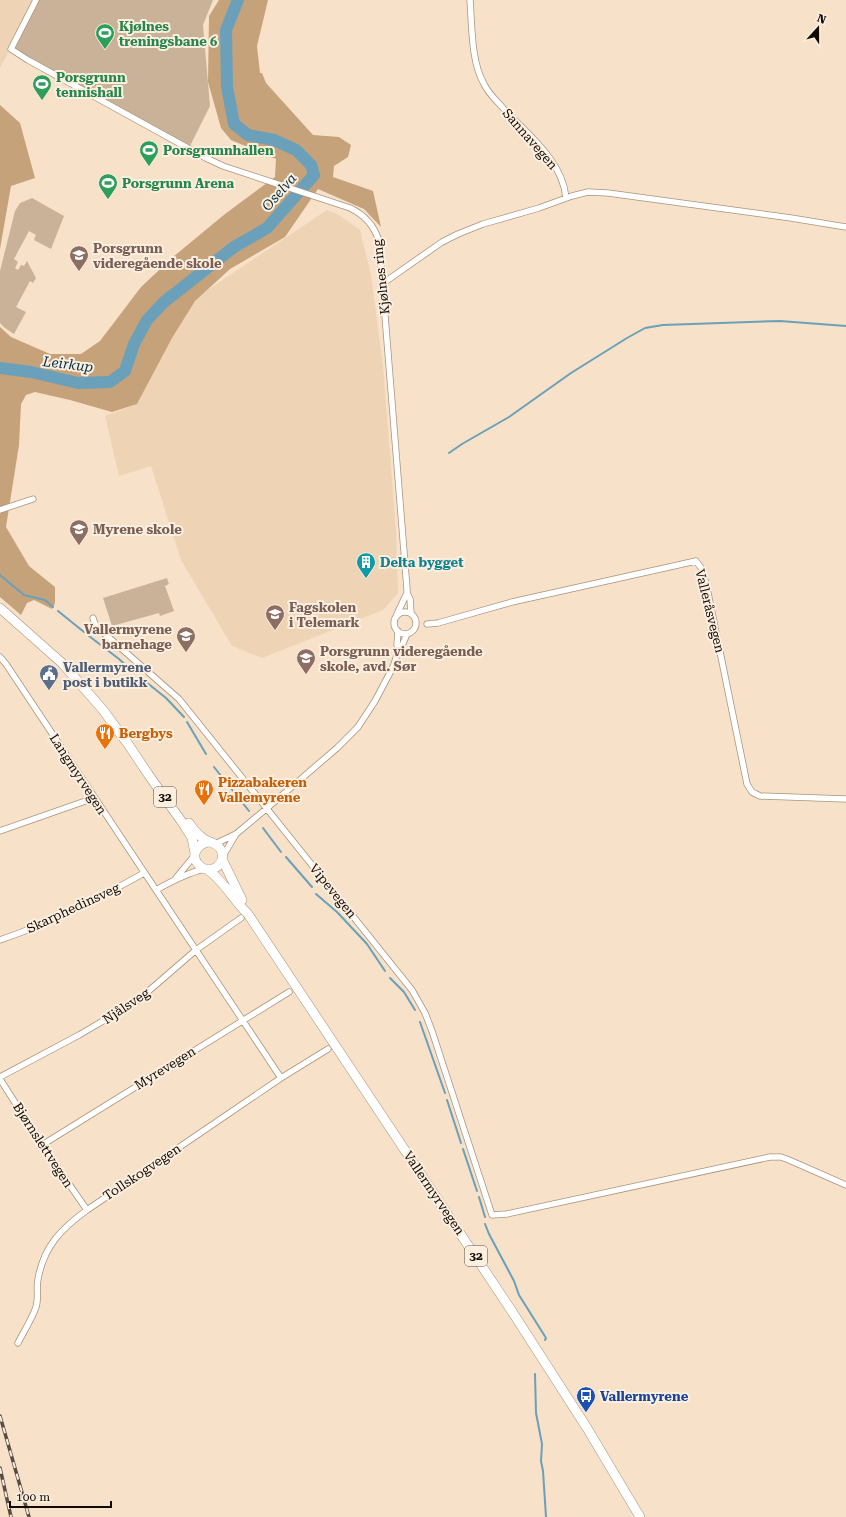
<svg xmlns="http://www.w3.org/2000/svg" width="846" height="1517" font-family="'Roboto Serif',serif">
<rect width="100%" height="100%" fill="#f7e1c8"/>
<path fill="#eed4b5" d="M0,0H36L0,68Z
M327,210L339,215L360,230L371,275L383,366L396,530L398,593L383,610L262,658L232,646L181,560L151,466L119,476L105,416L134,405L188,303Z"/>
<path fill="#c9b298" d="M36,0H213L203,25L210,106L189,148L11,49Z
M32,198L64,216L51,249L34,240L36,235L29,231L14,259L18,262L15,268L18,270L21,265L24,266L27,261L36,278L33,283L30,281L16,307L26,312L14,334L5,328L0,323V271L15,211L20,203Z
M167,578L169,584L165,586L174,611L160,616L159,613L112,626L103,598Z"/>
<path fill="#c5a27a" d="M219,0H268L257,46L260,73H262L266,83L313,135L339,137L351,145L348,157L334,166L333,177L373,191L381,227L364,209L318,189L285,237L230,269L195,301L172,338L137,404L112,412L70,400L35,392L26,395L21,404L19,445L6,527L29,566L55,587V603L52,609L34,600L27,603L21,615L0,597V327L11,337L50,354H81L100,341L141,287L173,257L225,214L275,177L276,159L231,140L221,128L208,82L209,16Z
M0,105L20,123L35,178L11,186L0,249Z"/>
<g fill="none" stroke-linecap="round" stroke-linejoin="round">
<path stroke="#6aa0b9" stroke-width="2" d="M449,453L462,444L509,417L571,373L627,338L645,328L663,325L780,321L846,326
M0,575L24,595L45,600L53,607
M58,611L84,632
M89,636L119,659L134,673
M141,678L166,698L184,717
M187,722L206,754
M214,767L249,811
M263,828L281,852
M286,857L312,887
M316,894L337,912L367,944L385,971
M390,978L404,992L415,1010
M420,1022L445,1093
M447,1100L461,1143
M463,1149L477,1191
M479,1197L485,1217
M485,1224L489,1234L514,1281L519,1295L546,1338L545,1340
M535,1374L536,1413L542,1444L541,1461L543,1471L546,1517"/>
<path stroke="#6aa0b9" stroke-width="12" d="M0,368L31,372L78,383L110,382L125,371L134,344L147,320L164,302L234,247L267,228L314,175L311,165L296,150L274,140L248,135L234,124L227,87L226,30L238,0"/>
<g stroke="#a8937c" stroke-width="7">
<path id="minor" d="M36,0L11,49L28,60L206,158L223,166L350,208C365,215 374,225 379,241L407,589V593L397,614
M470,0C472,25 471,62 484,84C488,93 496,100 503,108C527,134 563,161 566,198
M382,284L442,242L458,234L483,224L539,208L572,196L588,192L608,193L791,218L846,227
M0,510L33,499
M407,593L410,599L411,613
M394 623a11 11 0 1 1 22 0a11 11 0 1 1-22 0Z
M93,618L95,624L98,628L179,699L412,990L425,1013L432,1031L492,1215L507,1214L770,1157H781L789,1160L846,1185
M427,624L438,623L512,602L696,561L702,569L707,588L747,784L752,792L760,796L846,799
M398,631L397,645L399,649
M0,657L6,664L156,890C172,881 187,873 204,869
M0,831L94,798
M215,844L236,834L266,809L337,748L358,727L375,701L393,667L399,649L401,648L407,634
M223,856L236,834
M176,878L195,855
M156,890L281,1078
M0,940C50,923 98,899 144,873
M0,1077L79,1035L137,1001L196,950L241,918
M0,1079L42,1145L87,1210
M42,1145L289,992
M18,1343C24,1331 32,1319 36,1307C39,1298 36,1288 38,1279C44,1246 61,1229 87,1210L281,1078L328,1049"/>
</g>
<g stroke="#a8937c" stroke-width="10">
<path id="primary" d="M0,608L62,663L103,710L128,744L148,774L184,825L192,838L195,853
M189,823C193,829 198,835 204,839C210,843 218,843 221,850C228,865 208,877 198,864C190,855 198,843 209,842
M222,859L242,900
M208,870C225,882 233,900 248,914L513,1313L587,1428L640,1517"/>
</g>
<use href="#minor" stroke="#fff" stroke-width="5.5"/>
<use href="#primary" stroke="#fff" stroke-width="9"/>
<g stroke="#594d41" stroke-width="3.5">
<path id="rail" d="M0,1416L29,1517
M0,1468L11,1517"/>
</g>
<use href="#rail" stroke="#fdefe0" stroke-width="2" stroke-dasharray="6" stroke-linecap="butt"/>
</g>
<defs>
<g id="stadium-pin" transform="scale(1)"><path d="M0 17L-7.5 6A9.5 9.5 0 1 1 7.5 6Z" fill="#2e9e5b" stroke="#fdefe0"/><path d="M0-5a6.5 5 0 1 0 0 10a6.5 5 0 1 0 0-10ZM-3.5-1.8h7v3.6h-7Z" fill="#fff"/></g>
<g id="school-pin" transform="scale(1)"><path d="M0 17L-7.5 6A9.5 9.5 0 1 1 7.5 6Z" fill="#8d6e63" stroke="#fdefe0"/><path d="M0-5L7-2L0 1L-7-2ZM-4 1L0 2.5L4 1V4Q0 6-4 4Z" fill="#fff"/></g>
<g id="building-pin" transform="scale(1)"><path d="M0 17L-7.5 6A9.5 9.5 0 1 1 7.5 6Z" fill="#0f9aa8" stroke="#fdefe0"/><path d="M-4-6H4V6H1V3H-1V6H-4ZM-2.5-4.3h1.7v1.8h-1.7ZM.8-4.3h1.7v1.8H.8ZM-2.5-1h1.7V.8h-1.7ZM.8-1h1.7V.8H.8Z" fill="#fff"/></g>
<g id="civic-pin" transform="scale(1)"><path d="M0 17L-7.5 6A9.5 9.5 0 1 1 7.5 6Z" fill="#5c6f8a" stroke="#fdefe0"/><path d="M-.6-6.5H3V-4.5H.6V-3L4-1V1h2V6H-6V1h2V-1L-.6-3ZM-1.2 2.5V6h2.4V2.5Z" fill="#fff"/></g>
<g id="restaurant-pin" transform="scale(1)"><path d="M0 17L-7.5 6A9.5 9.5 0 1 1 7.5 6Z" fill="#e8710a" stroke="#fdefe0"/><path d="M-5-6h1v4h1v-4h1v4h1v-4h1v5L-1.5 .5V6h-2V.5L-5-1ZM5-6V6H3V1.5H1.5Q1.5-4 5-6Z" fill="#fff"/></g>
<g id="bus-pin" transform="scale(1)"><path d="M0 17L-7.5 6A9.5 9.5 0 1 1 7.5 6Z" fill="#1a4fb4" stroke="#fdefe0"/><path d="M-5-6H5V4H4V6H2V4H-2V6H-4V4H-5ZM-3.5-4V0h7V-4ZM-3.5 1.2v1.5H-2V1.2ZM2 1.2v1.5H3.5V1.2Z" fill="#fff"/></g>
</defs>
<g fill-rule="evenodd">
<use href="#stadium-pin" x="105" y="33"/>
<use href="#stadium-pin" x="42" y="84"/>
<use href="#stadium-pin" x="149" y="150"/>
<use href="#stadium-pin" x="108" y="183"/>
<use href="#school-pin" x="79" y="255"/>
<use href="#school-pin" x="79" y="529"/>
<use href="#building-pin" x="366" y="562"/>
<use href="#school-pin" x="275" y="614"/>
<use href="#school-pin" x="186" y="636"/>
<use href="#school-pin" x="306" y="658"/>
<use href="#civic-pin" x="49" y="674"/>
<use href="#restaurant-pin" x="105" y="733"/>
<use href="#restaurant-pin" x="204" y="789"/>
<use href="#bus-pin" x="586" y="1396"/>
</g>
<g text-anchor="middle" dominant-baseline="central" stroke-width="4" stroke-linejoin="round" paint-order="stroke">
<g fill="#fdefe0" stroke="#584f45" stroke-width="1">
<rect x="154" y="787" width="22" height="20" rx="3"/>
<rect x="465" y="1246" width="22" height="20" rx="3"/>
</g>
<g font-size="12" font-weight="bold" fill="#110a03">
<text x="165" y="797">32</text>
<text x="476" y="1256">32</text>
</g>
<g font-size="13" font-weight="bold" fill="#27864d" stroke="#fdefe0" text-anchor="start">
<text x="119" y="26">Kjølnes<tspan x="119" dy="15">treningsbane 6</tspan></text>
<text x="56" y="77">Porsgrunn<tspan x="56" dy="15">tennishall</tspan></text>
<text x="163" y="150">Porsgrunnhallen</text>
<text x="122" y="183">Porsgrunn Arena</text>
</g>
<g font-size="13" fill="#110a03" stroke="#fdefe0">
<text transform="translate(530 139) rotate(49)">Sannavegen</text>
<text transform="translate(381 277) rotate(-96)">Kjølnes ring</text>
<text transform="translate(710 611) rotate(76)">Valleråsvegen</text>
<text transform="translate(78 774) rotate(57)">Langmyrvegen</text>
<text transform="translate(333 891) rotate(51)">Vipevegen</text>
<text transform="translate(73 908) rotate(-25)">Skarphedinsveg</text>
<text transform="translate(126 1006) rotate(-34)">Njålsveg</text>
<text transform="translate(165 1068) rotate(-32)">Myrevegen</text>
<text transform="translate(43 1145) rotate(57)">Bjørnslettvegen</text>
<text transform="translate(142 1172) rotate(-34)">Tollskogvegen</text>
<text transform="translate(434 1193) rotate(56)">Vallermyrvegen</text>
</g>
<g font-size="13" font-weight="bold" fill="#785e54" stroke="#fdefe0" text-anchor="start">
<text x="93" y="248">Porsgrunn<tspan x="93" dy="15">videregående skole</tspan></text>
<text x="93" y="529">Myrene skole</text>
<text x="289" y="607">Fagskolen<tspan x="289" dy="15">i Telemark</tspan></text>
<text x="172" y="629" text-anchor="end">Vallermyrene<tspan x="172" dy="15">barnehage</tspan></text>
<text x="320" y="651">Porsgrunn videregående<tspan x="320" dy="15">skole, avd. Sør</tspan></text>
</g>
<g font-size="13" font-weight="bold" fill="#0d838f" stroke="#fdefe0" text-anchor="start">
<text x="380" y="562">Delta bygget</text>
</g>
<g font-size="13" font-weight="bold" fill="#4e5e75" stroke="#fdefe0" text-anchor="start">
<text x="63" y="667">Vallermyrene<tspan x="63" dy="15">post i butikk</tspan></text>
</g>
<g font-size="13" font-weight="bold" fill="#c56008" stroke="#fdefe0" text-anchor="start">
<text x="119" y="733">Bergbys</text>
<text x="218" y="782">Pizzabakeren<tspan x="218" dy="15">Vallemyrene</tspan></text>
</g>
<g font-size="13" font-weight="bold" fill="#164399" stroke="#fdefe0" text-anchor="start">
<text x="600" y="1396">Vallermyrene</text>
</g>
<g font-size="14" font-style="italic" fill="#003143" stroke="#fdefe0">
<text transform="translate(279 192) rotate(-49)">Oselva</text>
<text transform="translate(68 364) rotate(7)">Leirkup</text>
</g>
</g>
<g transform="translate(818 28) rotate(21)" stroke="#fdefe0" stroke-width="3" paint-order="stroke">
<path d="M0-3L7 15L0 10L-7 15Z" fill="#110a03"/>
<text y="-6" font-size="11" font-weight="bold" text-anchor="middle" fill="#110a03">N</text>
</g>
<path d="M10 1501v6h101v-6" fill="none" stroke="#110a03" stroke-width="2"/>
<text x="16" y="1501" font-size="12" fill="#110a03" stroke="#fdefe0" stroke-width="3" paint-order="stroke">100 m</text>
</svg>
